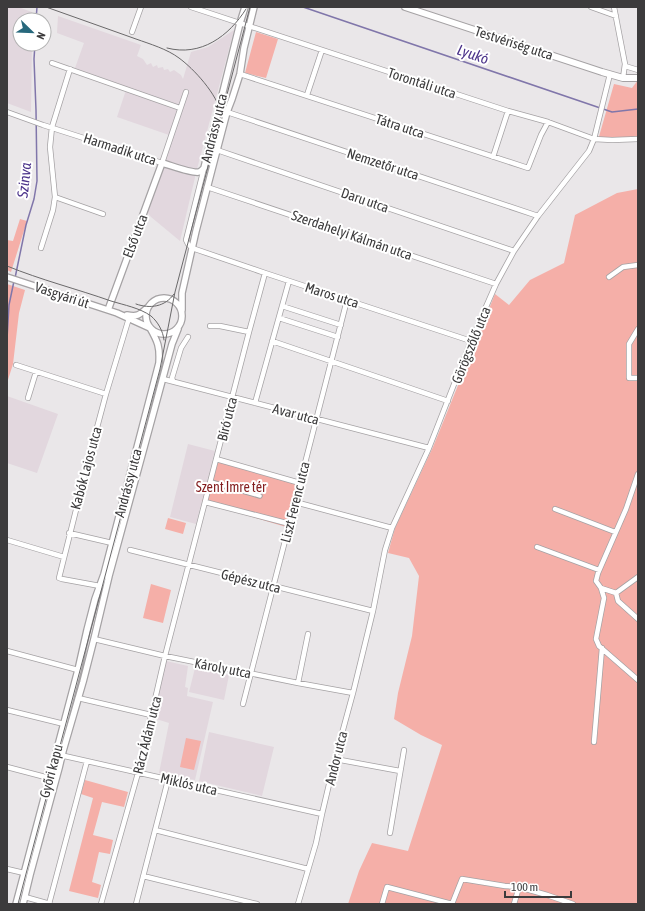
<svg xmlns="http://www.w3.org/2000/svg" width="645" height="911" font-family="'Asap Condensed',sans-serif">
<rect width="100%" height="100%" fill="#eae7e9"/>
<path fill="#e2d7de" d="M7,7H18L32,12V20H20V44H32L31,112L7,103Z
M58,16L141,45L137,56L143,59L147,65L151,63L153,67L157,65L158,68L163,67L164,70L168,69L170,72L174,70L181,75L183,79L191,52L208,47L234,30L197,169L180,241L151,217L144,208L169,135L117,117L127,87L75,68L84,43L57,33Z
M7,396L58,414L37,473L7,463Z
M188,444L215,451L196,524L170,517Z
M166,661L188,666L185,687L188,688L187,696L213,702L195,780L159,773L169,723L153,718Z
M195,668L229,675L224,700L189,692Z
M209,732L274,747L262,796L199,781Z"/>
<path fill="#f5afa8" d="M256,32L278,39L266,78L245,73Z
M638,80V139L598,140L614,84L632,88Z
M638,189V904H348L359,871L372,843L408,851L442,745L421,735L394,719L398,693L412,636L419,576L409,558L388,553L395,528L433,447L495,294L509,305L530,280L564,263L575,215L617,193Z
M20,219L27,221L11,272L7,270V240L13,241Z
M7,284L25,290L19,313L13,364L7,383Z
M214,458L298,484L286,527L202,502Z
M168,518L186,523L183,534L165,529Z
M151,584L171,590L163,623L143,618Z
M186,738L201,741L194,770L180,767Z
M85,780L128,792L124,807L102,802L93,835L113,840L110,854L99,852L92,882L101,885L98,898L69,891L93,798L81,794Z"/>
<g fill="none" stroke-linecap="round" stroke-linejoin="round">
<path stroke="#8076aa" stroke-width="1.5" d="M303,7L612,112L638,109
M36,20L37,7
M15,278L26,225L34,199L37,181L36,110L34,59L35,44
M7,339L9,305L14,281"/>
<g stroke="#a5a2a4" stroke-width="5.5">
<path id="pedestrian" d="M211,482L260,496"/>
</g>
<g stroke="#a5a2a4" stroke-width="6">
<path id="minor" d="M191,7L508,111L548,122L594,139L612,140L638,139
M591,7L616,16
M614,7L625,64L623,78
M132,32L141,7
M52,63L180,108
M625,66L638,70
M240,74L528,168L541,135L548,122
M307,95L322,50
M7,112L43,125L162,163L186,92
M227,112L538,216
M217,150L514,251
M493,157L508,111
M204,168L186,240L188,244L192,248L265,273L471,341
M207,187L496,284
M55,197L103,214
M41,248L53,210L55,197L50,147L52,127L70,69
M609,277L623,267L638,265
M282,306L341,325
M279,318L338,337
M210,326H220L249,332
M638,329L629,344V378H638
M272,341L448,401
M16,365L106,394
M163,379L429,448
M173,381L172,378L181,348L188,337
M28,398L36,372
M255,403L289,281
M216,459L300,483
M205,502L290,524
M295,502L392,528
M555,509L615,532
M69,533L112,543
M7,540L64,557
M537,547L599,570
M130,550L373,611
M638,577L616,593L618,601L638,619
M100,586L62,579L59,578L91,450L106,394L129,318
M601,588L604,598L596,639L599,646L638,680
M616,593L601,588L596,581L598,573L626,509L638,474
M94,639L165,656L298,683L353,693
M7,651L78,670
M298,683L308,634
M78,698L151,715
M243,704L347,300
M7,710L64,724
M594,742L602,648
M60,755L322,814
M335,759L400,771
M7,767L49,778
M155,830L308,869
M390,833L404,750
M7,869L24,873
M143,876L257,904
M25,897L50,904
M49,904L87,761
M101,904L138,773L165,656L249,332L265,273
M136,904L168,780
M298,904L316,843L322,814L335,759L353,693L373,611L385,550L392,528L429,448L471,341L496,284L514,251L538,216L578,165L589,151L594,139L610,74
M382,904L387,887L452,904
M452,904L462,879L505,886L519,887L547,895L573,904
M514,904L519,887"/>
</g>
<g stroke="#a5a2a4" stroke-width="8">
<path id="tertiary" d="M7,277L117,313L150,328
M146 316a18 18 0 1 1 36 0a18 18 0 1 1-36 0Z
M108,310L162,163C170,165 193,174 199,172C202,171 203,169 204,168L240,23L245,7
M182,310V293L196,231L217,150L227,112L232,99L240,74L244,48L254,7
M127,315C138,317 139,315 147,308
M16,904L78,670L87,630L95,599L104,574L159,363C160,347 158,342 150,328
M23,904L30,875L59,768L63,751L83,682L94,639L109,576L139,466L155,407L172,344L178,329"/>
</g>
<g stroke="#a5a2a4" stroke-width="8">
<path id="secondary" d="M405,7L602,72L623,78H638"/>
</g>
<use href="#pedestrian" stroke="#fff" stroke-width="3.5"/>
<use href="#minor" stroke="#fff" stroke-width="4.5"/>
<use href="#tertiary" stroke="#fff" stroke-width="5.5"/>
<use href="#secondary" stroke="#fff" stroke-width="6"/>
<path stroke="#6a696a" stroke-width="1" d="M46,7C76,18 106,28 136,39C150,44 167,49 179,58C194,69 217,94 221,113
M167,48C201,57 229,36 246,9
M7,266C41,280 77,289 111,301C124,305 140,308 151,316C158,322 163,331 164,340
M136,304C150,309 165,307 174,294
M18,904L160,369L175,292L250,7"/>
</g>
<g text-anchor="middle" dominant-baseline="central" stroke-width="4" stroke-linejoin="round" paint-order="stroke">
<g font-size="14" fill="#3c3b3c" stroke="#fff">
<text transform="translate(514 43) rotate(18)">Testvériség utca</text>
<text transform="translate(422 83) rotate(18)">Torontáli utca</text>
<text transform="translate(400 126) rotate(18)">Tátra utca</text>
<text transform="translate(214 128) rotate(-76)">Andrássy utca</text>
<text transform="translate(120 149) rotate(18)">Harmadik utca</text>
<text transform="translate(383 164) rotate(18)">Nemzetőr utca</text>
<text transform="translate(365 200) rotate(19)">Daru utca</text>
<text transform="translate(352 235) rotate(19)">Szerdahelyi Kálmán utca</text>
<text transform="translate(135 236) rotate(-69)">Első utca</text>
<text transform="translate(62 295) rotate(18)">Vasgyári út</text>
<text transform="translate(332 295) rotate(18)">Maros utca</text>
<text transform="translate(471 345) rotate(-68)">Görögszőlő utca</text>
<text transform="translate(296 414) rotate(15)">Avar utca</text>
<text transform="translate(227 419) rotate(-76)">Bíró utca</text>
<text transform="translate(86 468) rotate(-75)">Kabók Lajos utca</text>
<text transform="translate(128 483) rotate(-75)">Andrássy utca</text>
<text transform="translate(295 502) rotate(-76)">Liszt Ferenc utca</text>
<text transform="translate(251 581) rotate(14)">Gépész utca</text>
<text transform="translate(223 668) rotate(11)">Károly utca</text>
<text transform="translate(147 735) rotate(-76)">Rácz Ádám utca</text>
<text transform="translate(336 758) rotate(-76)">Andor utca</text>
<text transform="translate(51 771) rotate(-75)">Győri kapu</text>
<text transform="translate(189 784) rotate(13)">Miklós utca</text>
</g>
<g font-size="14" fill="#831c1e" stroke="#fff">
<text x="231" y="487">Szent Imre tér</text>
</g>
<g font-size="15" font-style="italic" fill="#4c348b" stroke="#fff">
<text transform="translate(473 54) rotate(19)">Lyukó</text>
<text transform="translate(24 180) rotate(-84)">Szinva</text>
</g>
</g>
<rect width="645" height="911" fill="none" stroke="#3c3b3c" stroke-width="16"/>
<g transform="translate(32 32) rotate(113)"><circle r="19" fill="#ffffff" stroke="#b1b1b1"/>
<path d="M0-3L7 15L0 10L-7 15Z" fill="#27687c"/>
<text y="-6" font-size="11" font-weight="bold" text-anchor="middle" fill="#3c3b3c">N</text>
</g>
<path d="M505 891v6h66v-6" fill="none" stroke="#3c3b3c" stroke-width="2"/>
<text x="511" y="891" font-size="12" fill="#3c3b3c" stroke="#ffffff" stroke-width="3" paint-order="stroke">100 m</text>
</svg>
